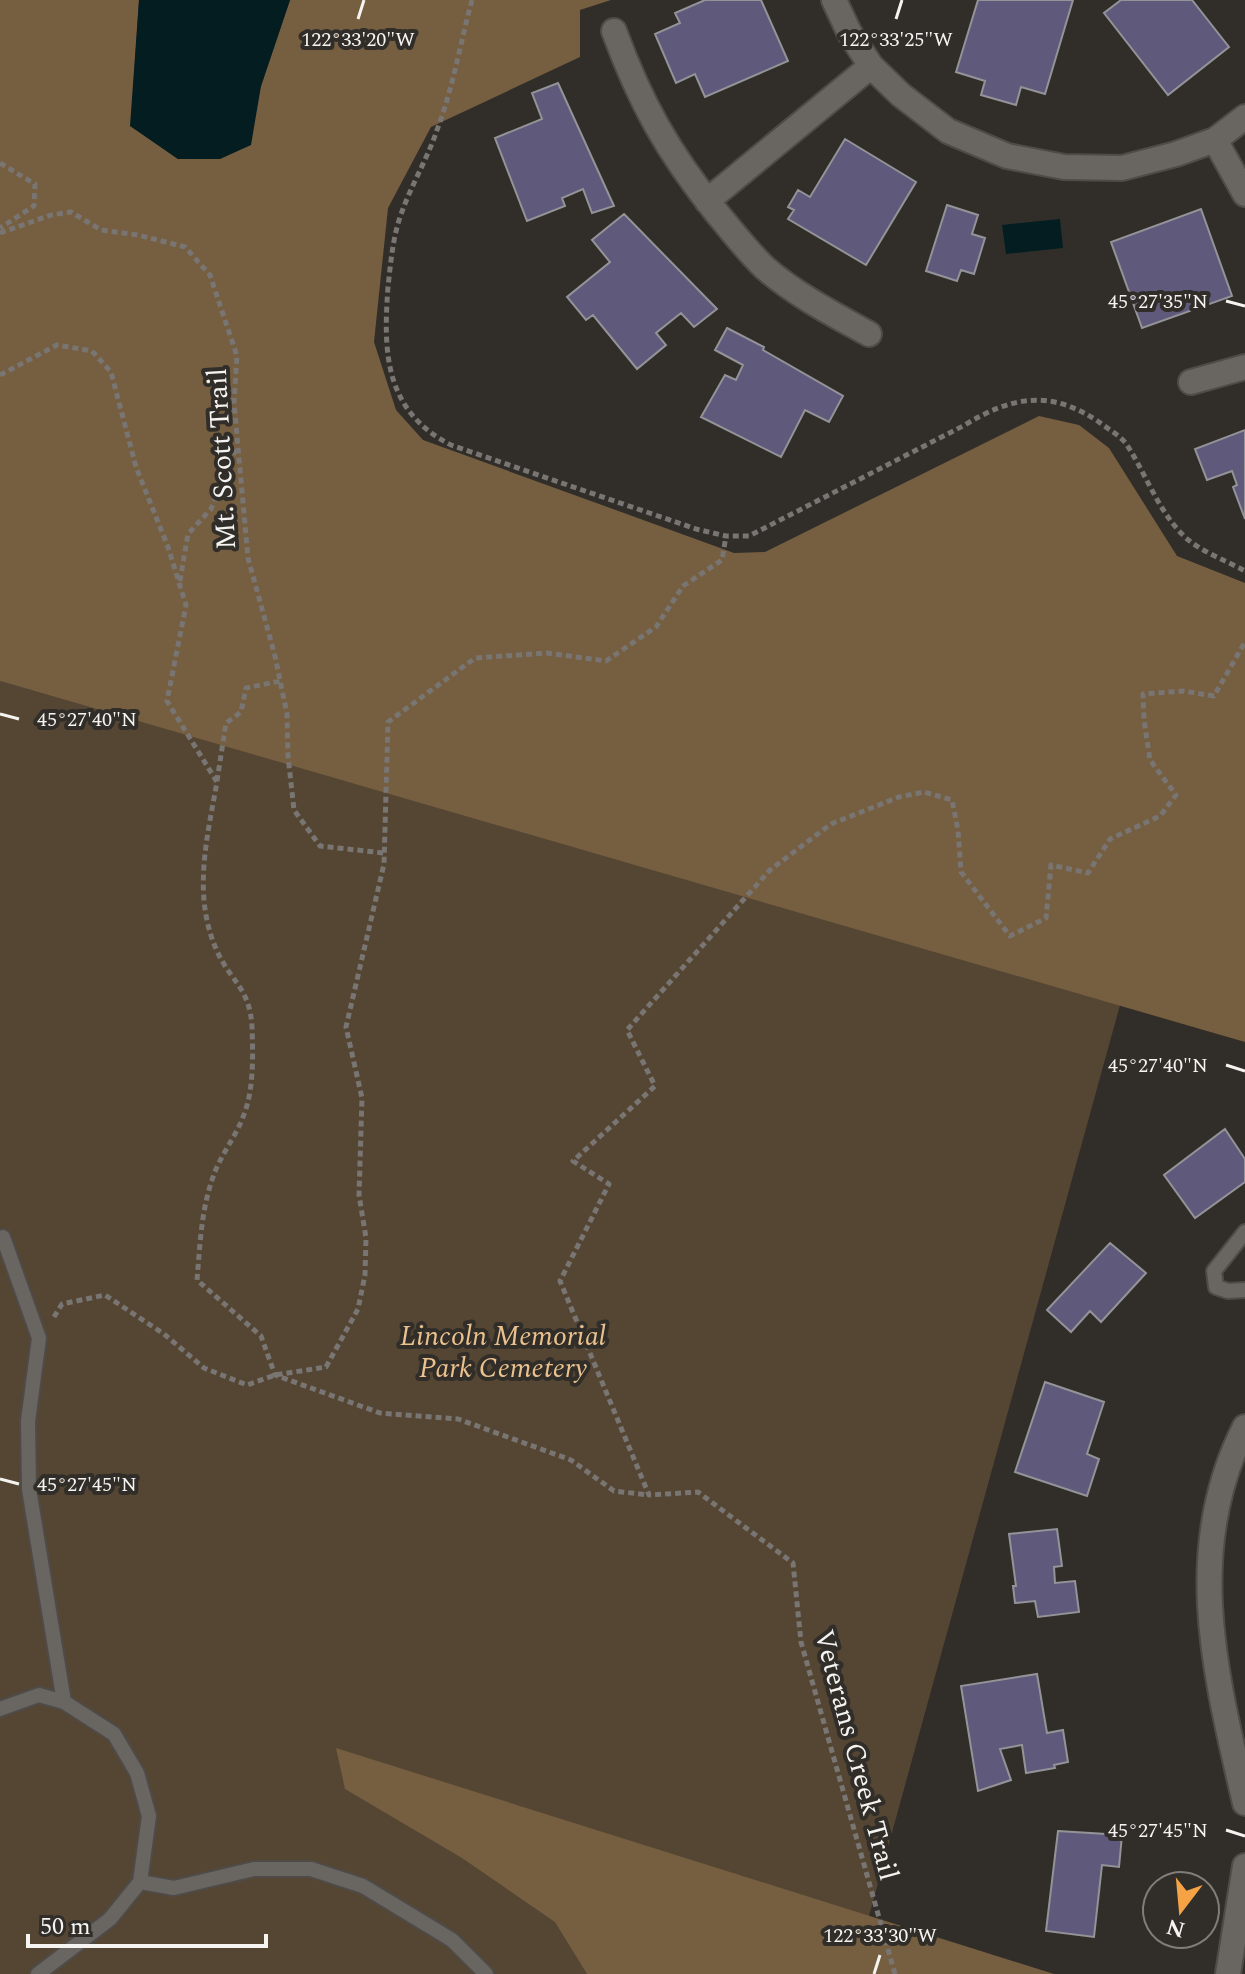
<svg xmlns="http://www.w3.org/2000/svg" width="1245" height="1974" font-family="Spectral,serif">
<rect width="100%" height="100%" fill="#312e2a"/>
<path fill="#554634" d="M0,681L1120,1005L853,1974H0Z"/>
<path fill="#765e41" d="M0,0H139L131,126L178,159H220L259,92L290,0H611L580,10V57L431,127L388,208L374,342L396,410L423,440L734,553L765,552L1039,416L1079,425L1109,448L1177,556L1245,583V1042L0,681Z
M336,1748L1054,1974H587L555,1922L462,1858L345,1789Z"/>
<path fill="#041d21" d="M139,0H290L261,86L251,145L220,159H178L130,126Z
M1060,219L1063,248L1006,254L1002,225Z"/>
<path fill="#5f5a7b" stroke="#939398" stroke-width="2" d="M705,0H761L788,61L705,97L695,74L676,83L655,34L680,23L675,13Z
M978,0H1073L1045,94L1021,87L1016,105L981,95L985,81L956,72Z
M1121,0H1192L1229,47L1168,95L1104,13Z
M558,83L614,206L592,213L583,189L562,198L565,206L527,221L495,138L542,119L532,93Z
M845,139L916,182L866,265L788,219L794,210L788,207L798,190L810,197Z
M947,205L978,215L972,234L985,238L974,274L961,270L957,281L926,271Z
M1201,209L1232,296L1142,328L1111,242Z
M624,214L717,309L694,327L681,313L656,333L666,345L637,369L593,315L586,320L567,297L610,262L592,240Z
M727,328L764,347L763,350L843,396L829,422L805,410L781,457L701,417L725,375L736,380L743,365L715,350Z
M1245,430V519L1233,487L1237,485L1232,471L1207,480L1195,449Z
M1225,1129L1245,1159V1182L1195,1218L1164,1175Z
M1110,1243L1146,1273L1101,1322L1090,1311L1071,1332L1047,1310Z
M1045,1382L1104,1402L1087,1454L1099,1459L1087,1496L1015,1472Z
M1057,1529L1062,1566L1054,1567L1055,1583L1075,1581L1079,1612L1038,1617L1035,1601L1015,1603L1013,1586H1016L1009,1534Z
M1037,1674L1047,1733L1063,1730L1068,1762L1054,1765L1055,1768L1026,1773L1022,1745L1000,1749L1011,1780L978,1791L961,1686Z
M1058,1831L1122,1835L1119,1867L1102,1865L1094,1937L1046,1931Z"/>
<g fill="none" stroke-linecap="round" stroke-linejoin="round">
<g stroke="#4e4b48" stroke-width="18">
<path id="lane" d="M1245,1232L1214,1271L1216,1287L1228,1291L1245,1290
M3,1237L39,1338L28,1421L29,1489L64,1702
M0,1709L39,1695L64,1702L114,1734L137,1773L149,1816L140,1882L110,1919L38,1974
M140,1882L174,1888L254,1869H311L363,1886L452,1940L486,1974"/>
</g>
<g stroke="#4e4b48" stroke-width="28">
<path id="street" d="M834,0L849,32L871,66L901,95L948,131L1007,156L1064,167L1122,168L1176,154L1215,140L1245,117
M614,31C641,104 668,152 716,212C732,231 747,251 765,268C796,295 833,314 869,334
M1215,140L1245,194
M707,201L871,66
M1191,382L1245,367
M1245,1427C1182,1550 1216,1677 1245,1803
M1228,1974L1245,1866"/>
</g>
<path stroke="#787572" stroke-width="5" stroke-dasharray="6 4" stroke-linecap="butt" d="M472,0C460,44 453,88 437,130C428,157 413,182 403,209C393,234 391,260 388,287C383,354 385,411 451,445L696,529L726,536H749L963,426C1012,396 1050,389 1099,422C1108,429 1121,436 1127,445C1147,476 1159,513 1186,538C1202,552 1227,561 1245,571
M0,163L35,184L34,206L0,228
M0,233L51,215L71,212L101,230L138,235L185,247L210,275L237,356L234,403L248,558L275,656L287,714L288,756L294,810L320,846L384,853
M0,375L57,345L92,351L111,372L136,467L168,547L186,605L167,701L217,782C207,838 192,896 217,951C231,982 250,988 252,1027C253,1055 254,1091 243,1117C235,1138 220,1156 213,1177C201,1211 200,1245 197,1280L261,1336L275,1375L380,1413L458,1419L571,1460L614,1491L649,1495
M180,581L188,534L211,509L237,446
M217,781L226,723L241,712L246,688L280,681
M54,1317L62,1304L105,1295L164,1334L204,1368L247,1385L275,1375L326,1367L358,1309L365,1275L366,1238L359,1195L362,1098L346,1027L384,864L388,722L475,658L547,653L606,661L656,627L683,586L722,560L726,536
M895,1974L801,1642L793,1563L698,1492L649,1495L560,1281L609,1184L573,1161L655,1086L627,1030L770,870L831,824L899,797L924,792L952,800L958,830L961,872L1010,936L1046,918L1051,865L1088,873L1110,839L1160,816L1176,795L1150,760L1144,720L1143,694L1183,691L1214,696L1245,642"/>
<use href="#lane" stroke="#696561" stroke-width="14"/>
<use href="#street" stroke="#696561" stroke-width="24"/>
</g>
<path fill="none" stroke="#f6f4f1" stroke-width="3" d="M358,19L364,0M896,19L902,0M1226,301L1245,306M0,714L19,719M1226,1065L1245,1071M0,1479L19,1484M1226,1830L1245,1836M874,1974L880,1955"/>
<g text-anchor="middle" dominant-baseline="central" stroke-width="8" stroke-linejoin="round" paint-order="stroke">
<g font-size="28" fill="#f6f4f1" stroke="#312e2a">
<text transform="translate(222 459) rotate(-93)">Mt. Scott Trail</text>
<text transform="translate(856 1755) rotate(75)">Veterans Creek Trail</text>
</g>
<g font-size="28" font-style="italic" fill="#ebc18d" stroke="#312e2a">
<text x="503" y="1336">Lincoln Memorial<tspan x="503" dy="32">Park Cemetery</tspan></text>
</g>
</g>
<g font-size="20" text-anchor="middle" fill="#f6f4f1" stroke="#312e2a" stroke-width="8" stroke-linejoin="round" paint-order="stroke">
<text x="358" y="46">122°33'20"W</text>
<text x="896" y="46">122°33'25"W</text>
<text x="1158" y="308">45°27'35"N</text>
<text x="87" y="726">45°27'40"N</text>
<text x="1158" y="1072">45°27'40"N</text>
<text x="87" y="1491">45°27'45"N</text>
<text x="1158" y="1837">45°27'45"N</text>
<text x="880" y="1942">122°33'30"W</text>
</g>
<g transform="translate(1181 1910) rotate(196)"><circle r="38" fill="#312e2a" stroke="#807d7a" stroke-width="2"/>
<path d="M0-6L14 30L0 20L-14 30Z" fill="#f5a345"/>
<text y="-12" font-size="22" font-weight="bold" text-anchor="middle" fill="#f6f4f1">N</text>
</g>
<path d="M28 1934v12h238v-12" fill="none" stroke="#f6f4f1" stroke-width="4"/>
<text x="40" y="1934" font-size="24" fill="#f6f4f1" stroke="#312e2a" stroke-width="6" paint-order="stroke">50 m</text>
</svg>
